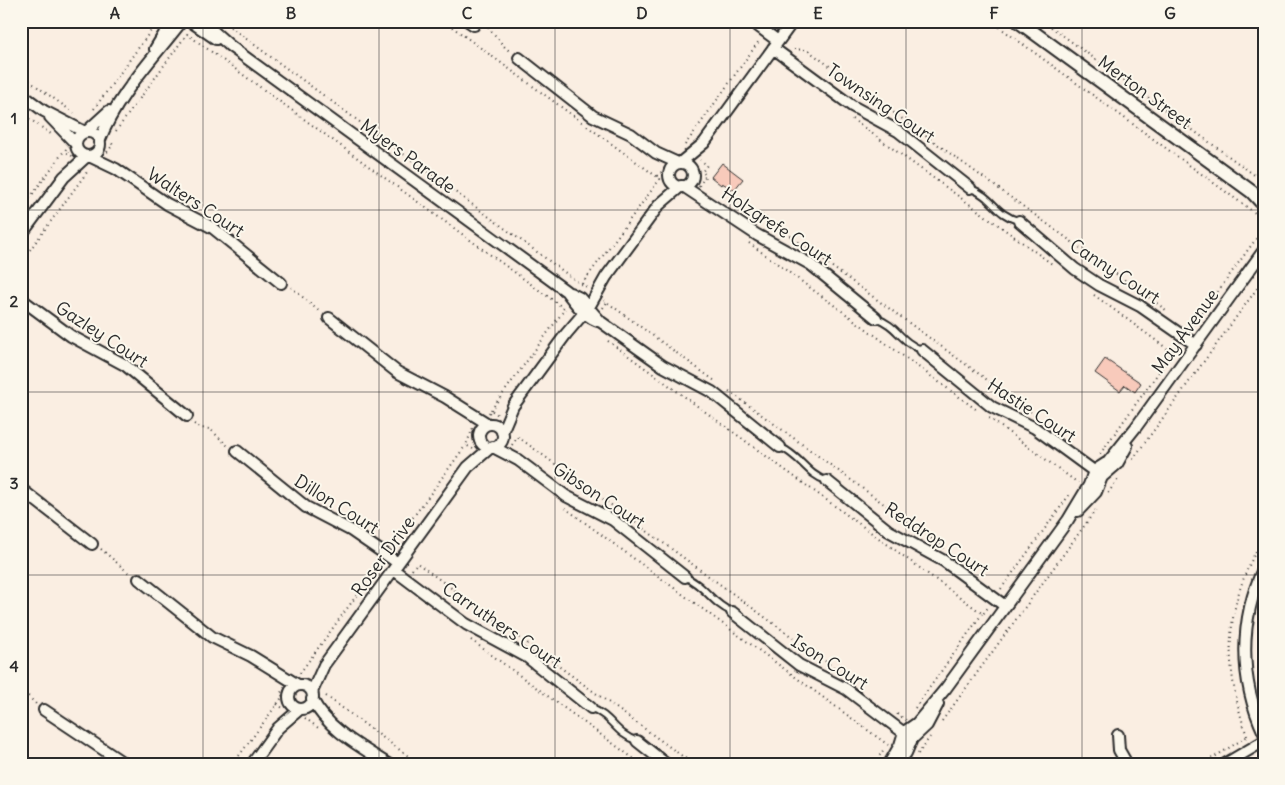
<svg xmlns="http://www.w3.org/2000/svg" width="1285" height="785" font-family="Delius,sans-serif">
<rect width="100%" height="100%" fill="#faeee2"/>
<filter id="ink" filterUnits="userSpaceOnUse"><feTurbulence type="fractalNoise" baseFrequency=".02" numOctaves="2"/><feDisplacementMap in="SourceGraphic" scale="10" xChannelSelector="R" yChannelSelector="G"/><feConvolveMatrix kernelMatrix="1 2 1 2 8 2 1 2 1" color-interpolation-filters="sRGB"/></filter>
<g filter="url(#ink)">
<path fill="#f8cabb" stroke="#2b2b2b" d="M722,163L743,179L734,190L722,183L721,185L711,177Z
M1105,359L1141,383L1135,392L1125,385L1120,391L1095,373Z"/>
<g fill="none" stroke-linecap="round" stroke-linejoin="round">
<g stroke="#2b2b2b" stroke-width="9">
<path id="service" d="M970,188C995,198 993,213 1019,221
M876,318C898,326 899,341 922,350
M780,447C801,456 806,474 827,481
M685,577C706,586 711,603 732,612
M591,708C613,717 614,733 637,741"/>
</g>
<g stroke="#2b2b2b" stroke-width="14">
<path id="minor" d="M190,21L216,39
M202,21L230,46L566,291C576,304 585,318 601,322
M468,21L474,25
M751,21L778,41
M773,48L852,106L898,131L970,188
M155,49L172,21
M519,58L593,116L631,134L656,153L678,163
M21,94L44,111L85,132
M50,117L76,144
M86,132L109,111
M76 144a12 12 0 1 1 24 0a12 12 0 1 1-24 0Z
M99,142C117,95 152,60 182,21
M89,156L116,169L167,204L213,228L281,283
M680,163L704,143L793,21
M669 175a12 12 0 1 1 24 0a12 12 0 1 1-24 0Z
M683,186L757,235L810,264L876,318
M1019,221L1075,269L1099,285L1140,306L1196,345
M21,235L64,177L87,156
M570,293L580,298L601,322L663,366L712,392L780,447
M21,299L71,336L125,365L187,416
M329,318L397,372L445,397L488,424
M922,350L992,407L1035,428L1102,477
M479 436a12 12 0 1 1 24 0a12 12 0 1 1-24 0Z
M502,432L513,406L566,334L589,307L606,277L659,205L681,186
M493,447L518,460L566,496L613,520L685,577
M237,451L306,507L350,530L398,563
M827,481L889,531L944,561L1005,606
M21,489L92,544
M1078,511L1096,492L1102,477L1117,464L1127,446
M1264,567C1239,620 1239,680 1264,733
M394,570L466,624L527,657L591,708
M139,579L212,637L251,656L298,685
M732,612L799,665L846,689L912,739
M289 697a12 12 0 1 1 24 0a12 12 0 1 1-24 0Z
M312,692L324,665L468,467L490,448
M312,699C327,729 361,747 388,764
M44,710L125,764
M1118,735L1119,750L1127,764
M637,741L666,764
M252,764L278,728L300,709
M889,764L900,745L904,732L917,723L946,688L1068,520L1089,485L1094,471L1108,462L1136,427L1264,250
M897,764L906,753L912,739L927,725L938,704
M1225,764L1264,741"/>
</g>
<g stroke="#2b2b2b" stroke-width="16">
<path id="tertiary" d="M1018,21L1252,192L1264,205"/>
</g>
<path stroke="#2b2b2b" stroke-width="2" stroke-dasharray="1 4" stroke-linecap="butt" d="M222,21L582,285
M444,21L583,123
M991,21L1255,213
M1043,21L1264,182
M484,24C495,32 500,45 511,52
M794,50L806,49L1166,310
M21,75L74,113
M94,109L158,21
M21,113L51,134
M852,119L1052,264
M587,126L660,179L582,284L588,288
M116,131L187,34L565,309
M685,145L759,41
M66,149L65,151L72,156
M107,152L113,145L111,142
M657,176L666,168
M699,186L706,175L702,172L707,165L700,160
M21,210L64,151
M751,219L757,212L814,253
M749,243L977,410
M824,261L1038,417
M21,262L87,172
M291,287L321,313
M1094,295L1173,353
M604,300L715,381
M603,308L607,302
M1191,328L1264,228
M608,341L983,614L989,606
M729,391L947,550
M491,410L565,309
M489,413L491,410L498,415
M989,418L1078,483
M194,424L200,428L210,429L228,446
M512,445L518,437L847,677
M473,449L466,445L473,428
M1100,454L1179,344
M1133,459L1264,279
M1108,493L1120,477
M565,508L888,745
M392,546L466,445
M101,549L131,575
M412,570L417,563L693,764
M1001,589L1070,494
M1264,616C1260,640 1259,662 1264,686
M471,640L641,764
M300,673L381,562
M21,689L36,704
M326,696L419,764
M277,704L284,709
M915,708L982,614
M897,714L906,720
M305,718L321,730
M942,721L1098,507
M1247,736C1222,663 1224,604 1264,537
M918,754L930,737
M1261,756L1263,764
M233,764L283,696L280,694L285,687
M874,764L884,749
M1203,764L1248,736"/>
<use href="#service" stroke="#fbf7ec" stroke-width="5"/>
<use href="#minor" stroke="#fbf7ec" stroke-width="10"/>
<use href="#tertiary" stroke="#fbf7ec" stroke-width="12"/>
</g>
</g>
<path fill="none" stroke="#2b2b2b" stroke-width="1" stroke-opacity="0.55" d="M203,21V764M379,21V764M555,21V764M730,21V764M906,21V764M1082,21V764M21,210H1264M21,392H1264M21,575H1264"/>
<g text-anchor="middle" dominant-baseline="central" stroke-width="4" stroke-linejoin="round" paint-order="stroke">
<g font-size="18" fill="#2b2b2b" stroke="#fbf7ec">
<text transform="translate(1145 92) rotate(36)">Merton Street</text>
<text transform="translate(881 103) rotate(34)">Townsing Court</text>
<text transform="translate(408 156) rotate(36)">Myers Parade</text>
<text transform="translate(196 202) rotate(33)">Walters Court</text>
<text transform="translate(777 226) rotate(33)">Holzgrefe Court</text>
<text transform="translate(1115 271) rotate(33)">Canny Court</text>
<text transform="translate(1185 331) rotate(-54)">May Avenue</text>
<text transform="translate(102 334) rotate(33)">Gazley Court</text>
<text transform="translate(1032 410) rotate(33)">Hastie Court</text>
<text transform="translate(599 495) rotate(33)">Gibson Court</text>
<text transform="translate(337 504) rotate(32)">Dillon Court</text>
<text transform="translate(937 539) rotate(33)">Reddrop Court</text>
<text transform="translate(383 556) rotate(-54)">Roser Drive</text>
<text transform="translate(502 625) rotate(34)">Carruthers Court</text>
<text transform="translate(830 662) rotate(32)">Ison Court</text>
</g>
</g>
<rect width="1285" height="785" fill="none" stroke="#fbf7ec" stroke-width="55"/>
<rect x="28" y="28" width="1230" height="730" fill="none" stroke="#2b2b2b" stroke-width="2"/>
<g font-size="16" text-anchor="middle" font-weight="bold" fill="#2b2b2b">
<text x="115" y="19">A</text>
<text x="291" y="19">B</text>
<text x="467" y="19">C</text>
<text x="642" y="19">D</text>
<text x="818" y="19">E</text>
<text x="994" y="19">F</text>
<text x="1170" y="19">G</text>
<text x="14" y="124">1</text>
<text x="14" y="307">2</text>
<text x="14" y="489">3</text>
<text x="14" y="672">4</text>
</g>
</svg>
